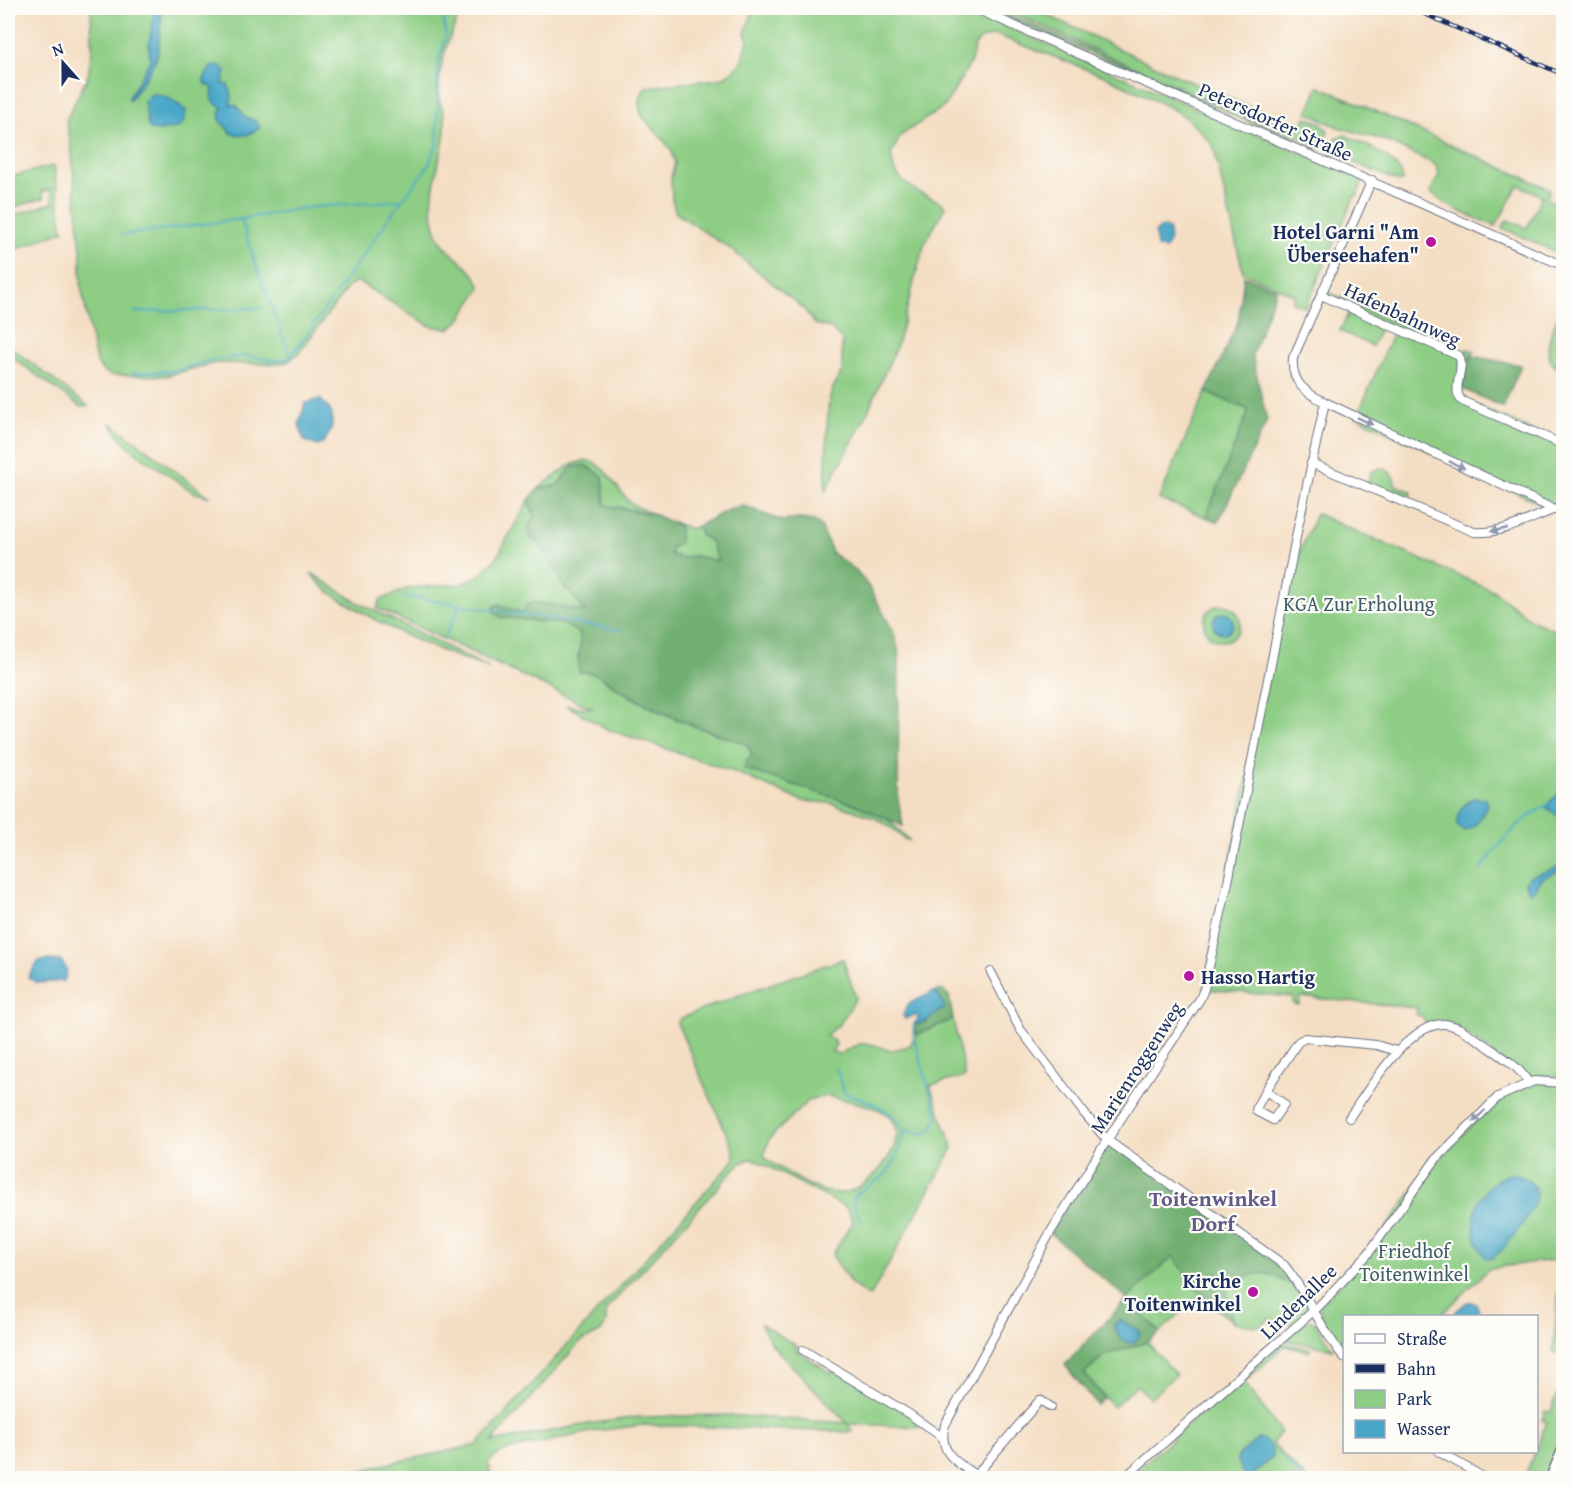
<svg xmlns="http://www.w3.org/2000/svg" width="1571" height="1486" font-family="'Gentium Book Plus',serif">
<rect width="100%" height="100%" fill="#fdfcf7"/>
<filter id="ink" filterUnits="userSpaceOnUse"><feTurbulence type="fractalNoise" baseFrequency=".0167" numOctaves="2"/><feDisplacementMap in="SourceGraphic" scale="12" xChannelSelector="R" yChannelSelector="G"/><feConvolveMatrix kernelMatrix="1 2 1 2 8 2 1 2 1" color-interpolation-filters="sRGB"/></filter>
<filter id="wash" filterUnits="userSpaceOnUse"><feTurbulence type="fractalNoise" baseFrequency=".008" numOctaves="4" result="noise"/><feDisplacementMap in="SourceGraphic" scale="24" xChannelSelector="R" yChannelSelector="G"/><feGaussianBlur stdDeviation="1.35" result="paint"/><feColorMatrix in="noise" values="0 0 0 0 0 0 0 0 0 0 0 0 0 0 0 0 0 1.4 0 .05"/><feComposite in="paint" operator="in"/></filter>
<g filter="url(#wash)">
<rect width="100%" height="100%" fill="#f4dec3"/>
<path fill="#8dcd84" stroke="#547e71" stroke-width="1.5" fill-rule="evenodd" d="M91,8H463C448,38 437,66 439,100C440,105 443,108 444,113C445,118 445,126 445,131C441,164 425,198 436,231C444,255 474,265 481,288L459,321L449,329L430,326L357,281L348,287L298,354L287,362L276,364L216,363L166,376L110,375L102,370L96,362L81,286V251L71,145L66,120L88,76L92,49Z
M754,8H963L1359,178L1362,183L1357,196L1355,195L1306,307L1292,302L1294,295L1243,272L1213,145L1187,118L1167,106L1107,77L996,35L982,38L975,45L970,64L945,106L901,135L891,155L894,170L903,181L918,192L941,202L945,207L924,245L897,345L864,420L825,492L828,409L831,392L842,371V340L830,328L815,324L804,309L729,248L676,213L672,200L671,178L675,162L671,149L642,116C637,104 640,97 646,87L719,79C738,72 744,59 748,40L745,33Z
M985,8L1000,11L1320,150L1316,151Z
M1002,8H1032L1182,78L1300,128L1305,117L1321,123L1328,131L1323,147L1189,92Z
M1319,86L1550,189L1547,199L1563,206V255L1502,228L1507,220L1527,228L1542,196L1518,185L1496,226C1472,217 1450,209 1430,192L1439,175L1437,167L1432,163L1386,141L1338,127L1307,112Z
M1345,135C1361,142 1402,161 1403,180L1399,182L1327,151L1336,138Z
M54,166L63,231L12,251L9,339L8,217L53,203L51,189L42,192L44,198L8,209V177Z
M1323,290L1464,352L1467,349L1474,351L1471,357L1458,397L1563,445V514L1357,417L1395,328L1321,295Z
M1563,305V371C1534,359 1555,324 1563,305Z
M1348,314L1380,329L1372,346L1340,331Z
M8,345L88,406L81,407L8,354Z
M1206,392L1249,410L1206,517L1159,499Z
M110,422L210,497L193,492L130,448L118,435Z
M586,460C608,465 615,489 631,503C637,508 646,510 653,514L605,505L603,476H564L558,485L538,489L570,465Z
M1380,468C1390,470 1395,475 1395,485L1412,492L1408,501L1363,486L1369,481L1371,472Z
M529,500L530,506L535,515L538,541L559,575L563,586L572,594L587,612L536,602L524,612L517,611L498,604L494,607V612L501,617L563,624L580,633L582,647L577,657C624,702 686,725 747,744L752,756L889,820L910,841L903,838L892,828L877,819L859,812L830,803L802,801L732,771L607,729L566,705L594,709L377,608L380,600L409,588L461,584L480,575L495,560Z
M1316,514L1494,591L1531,620L1563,634V1076L1535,1077L1527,1080L1458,1027H1428L1422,1016L1416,1015L1417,1008L1300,997L1299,1005L1293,1004V997L1204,989L1288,580Z
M671,521L691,529L698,526L700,534L711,542L719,561L695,556L681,558L669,555L679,526Z
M311,573L357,602L489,668C441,652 396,634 354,607C337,597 322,589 311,573Z
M1204 623a18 18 0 1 1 36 0a18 18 0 1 1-36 0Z
M843,959L856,998L840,1024L826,1035L834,1041L836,1044L832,1052L840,1054C861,1040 868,1041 890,1051L909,1046L916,1035L953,1019L965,1077L930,1085L953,1148L870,1297L851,1284L832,1255L853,1222L847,1208L752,1158L739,1164L606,1310V1323L602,1331L579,1343L492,1442L594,1423L638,1417L724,1415L847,1423L773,1346L760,1323L797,1346L796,1350L831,1373L834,1369L909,1414L921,1427L848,1424L853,1432L643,1425L595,1431L501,1452L488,1463L491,1478H329L386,1464L477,1445L733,1161L734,1151L677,1023L681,1018L739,995ZM828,1096C845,1101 876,1105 889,1116C916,1139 867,1191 842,1193C816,1195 788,1172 767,1160L764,1156L769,1139L810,1099Z
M1527,1083H1563V1354L1553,1352L1562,1259L1490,1268L1440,1316H1344V1354L1320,1317L1321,1310L1319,1306L1368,1254L1418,1183L1498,1097Z
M1107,1140L1272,1256L1313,1312L1295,1329L1285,1319L1280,1321L1269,1319L1262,1326C1230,1327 1223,1314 1201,1294L1160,1332L1127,1299Z
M1312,1321L1316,1324L1333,1349L1286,1340L1306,1322Z
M1147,1342L1176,1375L1150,1398L1137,1385L1113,1407L1084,1373L1105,1355Z
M1282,1343L1311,1349L1309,1352L1285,1346L1244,1382L1281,1432L1272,1444L1306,1478H1127Z
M1563,1356V1414L1558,1432L1557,1451L1546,1478H1524L1547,1422L1542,1420L1545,1411L1551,1412L1560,1386Z"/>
<path fill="#72b072" stroke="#467068" stroke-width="1.5" d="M1244,276L1276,289L1252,355L1267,421L1218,522L1206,517L1249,410L1206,392L1238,322Z
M1471,356L1521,365L1503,407L1461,388Z
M585,465L603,476L605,505L653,514L679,526L680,543L672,547L670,554L681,558L695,556L718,561L711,542L700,534L698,526L732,508L744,506L782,521L799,519L814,521L820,525L833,554L856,570L868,586L893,630L899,653L898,799L903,826L857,805L744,769L747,760L752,756L747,744C702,729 661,715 620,689C606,680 597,671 579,672C577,657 582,647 580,633L563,624L501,617L494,612V607L498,604L517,611L524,612L527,604L536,602L586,612L572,594L563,586L559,575L538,541L531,539C526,528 529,524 535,515L530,506L529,500L538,489L558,485L572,467Z
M943,990L949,996L953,1019L916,1035L914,1024L926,1022L940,1010L938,994L933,992Z
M1107,1140L1272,1256L1301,1289C1264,1272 1263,1265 1226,1288L1233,1322L1201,1294L1173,1256L1127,1299L1160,1332L1147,1342L1105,1355L1084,1373L1104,1397L1097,1405L1065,1365L1127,1299L1050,1233Z"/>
<path fill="#48a7c7" stroke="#326b92" stroke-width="1.5" d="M155,8H163C159,23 161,39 157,55C154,68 138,88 130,100L128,99L150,61L149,45Z
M218,66L222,67L226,71L223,84L228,85C232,92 233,97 230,104L237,106L245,117C253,119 257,121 260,128L247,135L232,134L221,122L219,116L223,108L217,105L212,98L213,88L206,84L204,79L211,67Z
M152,94C164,94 178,103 186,111L185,119L180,127L160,131L151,130L148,126L144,101Z
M1164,227L1168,229C1171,238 1170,242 1165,249L1157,247L1155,233L1160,228Z
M320,399C324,404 331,408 332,415C334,426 328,441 318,446L304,441L299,424L305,403Z
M1213 623a10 10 0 1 1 20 0a10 10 0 1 1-20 0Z
M1563,789V819L1547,808V805Z
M1474,798L1485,799L1487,804C1483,816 1477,828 1464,831L1457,825C1457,812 1462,805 1474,798Z
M1563,865V869L1542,878L1534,890L1531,892L1527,888L1525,883L1529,877Z
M51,960L61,961C68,969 68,972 64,981L37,983L28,977L39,961Z
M933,992L938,994L945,1008C934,1013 927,1025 914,1024L919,1018L915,1015L905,1019L903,1015L908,1004Z
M1512,1173C1520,1175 1535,1182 1536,1193C1538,1207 1504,1251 1492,1258H1486C1462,1229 1476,1183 1512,1173Z
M1467,1302H1472L1477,1305L1480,1316H1455V1312Z
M1119,1320L1140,1331L1138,1338L1134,1343C1121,1342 1118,1337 1114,1325Z
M1258,1439H1263C1269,1444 1274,1448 1273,1456L1254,1474L1248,1476L1243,1474L1237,1460L1239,1455Z"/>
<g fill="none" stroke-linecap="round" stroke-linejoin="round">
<path stroke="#48a7c7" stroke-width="2" d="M412,8L415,15
M241,219L304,208L402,200L428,166L437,144L438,62L446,36L442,8
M122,235L241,219L257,269L290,355
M134,312L262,308
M133,373L175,371L214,359L246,356L277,361L290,358L402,200
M404,596L620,630
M445,637L460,605
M1480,870C1500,843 1516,822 1547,805
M836,1067L844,1093C868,1101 889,1107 904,1129
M861,1222L854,1206V1196C861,1190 870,1186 878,1180C895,1169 900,1149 905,1130L925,1134L931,1130L938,1118L913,1035L914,1024
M1285,1459L1303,1478"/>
</g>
</g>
<g filter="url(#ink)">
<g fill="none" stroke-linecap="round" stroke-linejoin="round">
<g stroke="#676c81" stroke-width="10">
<path id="minor" d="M974,8L1564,266
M1321,295L1459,356C1466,370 1450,389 1462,401L1564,445
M1325,402L1564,514
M1311,463L1474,532C1503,534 1526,520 1553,510
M991,972L1020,1029L1084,1113L1107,1140L1284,1265C1308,1294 1320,1329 1344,1357
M1266,1091L1284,1104L1273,1120L1256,1111C1257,1100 1290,1055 1298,1042L1305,1038L1376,1045L1396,1051
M1349,1118C1368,1091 1407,1023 1444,1024C1458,1025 1470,1035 1481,1042C1498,1054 1515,1063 1527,1080V1083
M803,1350L909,1414L942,1437
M1439,1452L1485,1478
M976,1475L1040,1400L1051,1407
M980,1478C959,1464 937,1454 945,1425L1050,1233L1107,1140L1200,999L1204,989L1228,882L1298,527L1325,402C1305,393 1291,382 1293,358L1372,180
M1124,1478L1319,1306L1368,1254L1436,1159L1498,1097L1534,1081L1564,1083"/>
</g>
<g stroke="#676c81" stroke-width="13">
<path id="tertiary" d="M1551,1478L1564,1448"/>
</g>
<use href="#minor" stroke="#fff" stroke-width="8"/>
<use href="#tertiary" stroke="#fff" stroke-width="10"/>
<g stroke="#1b2f5e" stroke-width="4.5">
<path id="rail" d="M1411,8L1564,75"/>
</g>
<use href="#rail" stroke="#fdfcf7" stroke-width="2" stroke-dasharray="7" stroke-linecap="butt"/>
</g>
<defs><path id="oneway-solid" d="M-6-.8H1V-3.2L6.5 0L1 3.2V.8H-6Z" transform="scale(1.5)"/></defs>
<g fill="#8d97ae">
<use href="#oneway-solid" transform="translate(1365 421) rotate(26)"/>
<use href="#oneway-solid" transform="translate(1457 465) rotate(25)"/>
<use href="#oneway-solid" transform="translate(1499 530) rotate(169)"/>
<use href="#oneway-solid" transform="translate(1479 1116) rotate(136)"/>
</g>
</g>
<g fill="#b5179e" stroke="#fdfcf7" stroke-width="2">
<circle cx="1431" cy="242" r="6"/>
<circle cx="1189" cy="976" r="6"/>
<circle cx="1253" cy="1292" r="6"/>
</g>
<g text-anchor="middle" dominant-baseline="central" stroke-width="4.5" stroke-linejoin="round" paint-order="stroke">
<g font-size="20" fill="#1b2f5e" stroke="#fdfcf7">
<text transform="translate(1276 121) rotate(24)">Petersdorfer Straße</text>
<text transform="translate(1403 314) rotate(25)">Hafenbahnweg</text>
<text transform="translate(1136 1067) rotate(-57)">Marienroggenweg</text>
<text transform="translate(1298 1301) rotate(-44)">Lindenallee</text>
</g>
<g font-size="20" font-weight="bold" fill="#1b2f5e" stroke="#fdfcf7" text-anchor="end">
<text x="1419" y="231">Hotel Garni "Am<tspan x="1419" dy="23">Überseehafen"</tspan></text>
<text x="1201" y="976" text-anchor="start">Hasso Hartig</text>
<text x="1241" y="1280">Kirche<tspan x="1241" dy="23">Toitenwinkel</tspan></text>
</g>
<g font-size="20" fill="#3d5e69" stroke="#fdfcf7">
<text x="1359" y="603">KGA Zur Erholung</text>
<text x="1414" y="1250">Friedhof<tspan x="1414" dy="23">Toitenwinkel</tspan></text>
</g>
<g font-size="22" font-weight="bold" fill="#60598a" stroke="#fdfcf7">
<text x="1213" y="1198">Toitenwinkel<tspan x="1213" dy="25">Dorf</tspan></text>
</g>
</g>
<rect width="1571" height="1486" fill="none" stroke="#fdfcf7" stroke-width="30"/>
<rect x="1343" y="1315" width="195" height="138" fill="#fdfcf7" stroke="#a3aaba" stroke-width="1.5"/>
<rect x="1355" y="1334" width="30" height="9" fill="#ffffff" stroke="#a3aaba" stroke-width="1.5"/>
<text x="1397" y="1345" font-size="18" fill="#1b2f5e">Straße</text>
<rect x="1355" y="1364" width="30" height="9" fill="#1b2f5e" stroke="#a3aaba" stroke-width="1.5"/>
<text x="1397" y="1375" font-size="18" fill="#1b2f5e">Bahn</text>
<rect x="1355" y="1390" width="30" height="18" fill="#8dcd84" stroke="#a3aaba" stroke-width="1.5"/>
<text x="1397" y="1405" font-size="18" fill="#1b2f5e">Park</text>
<rect x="1355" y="1420" width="30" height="18" fill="#48a7c7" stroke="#a3aaba" stroke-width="1.5"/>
<text x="1397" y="1435" font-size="18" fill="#1b2f5e">Wasser</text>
<g transform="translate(63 63) rotate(339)" stroke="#fdfcf7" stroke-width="4.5" paint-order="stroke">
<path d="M0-4.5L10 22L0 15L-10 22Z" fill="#1b2f5e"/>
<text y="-9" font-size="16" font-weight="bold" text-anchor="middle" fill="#1b2f5e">N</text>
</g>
</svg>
